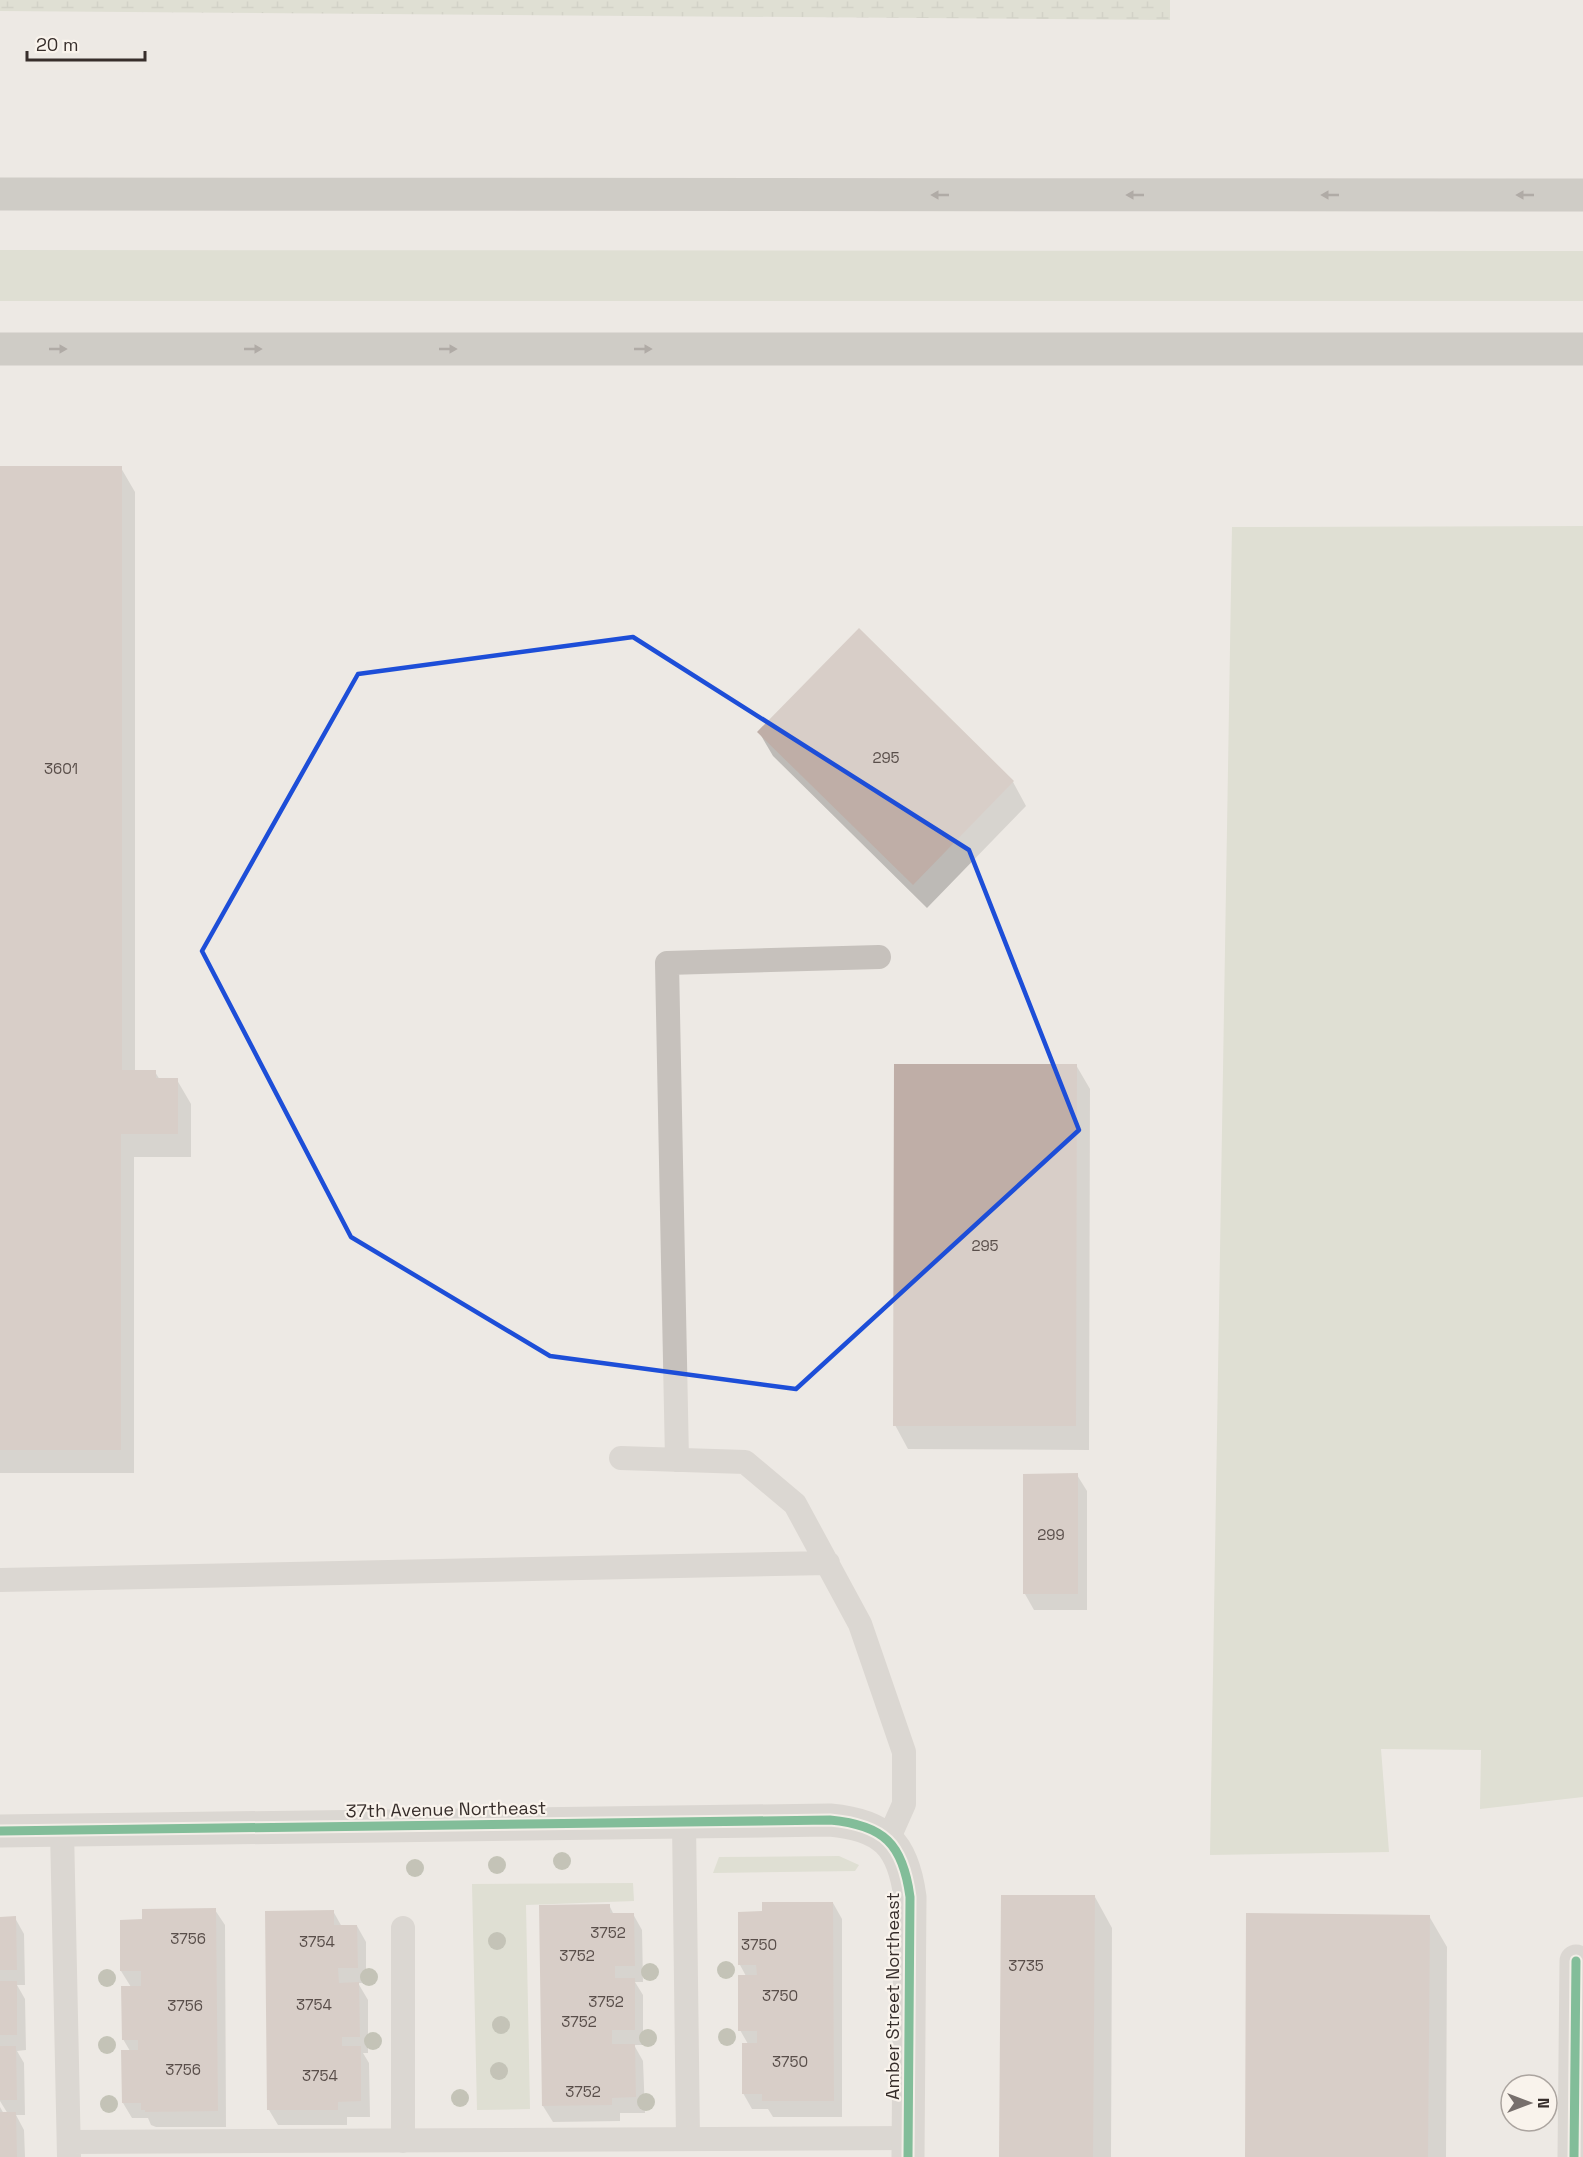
<svg xmlns="http://www.w3.org/2000/svg" width="1583" height="2157" font-family="'Space Grotesk',sans-serif">
<defs>
<pattern id="wetland-marsh" width="20" height="14" patternUnits="userSpaceOnUse" patternTransform="scale(1.5)"><rect width="20" height="14" fill="#ced2bf"/><path d="M1 5h8M5 5V1M11 12h8M15 12V8" fill="none" stroke="#b2b5a4"/></pattern>
</defs>
<rect width="100%" height="100%" fill="#ede9e4"/>
<path fill="#ced2bf" d="M0,250L1583,251V301H0Z
M1583,526V1797L1480,1809L1481,1750L1381,1749L1389,1852L1210,1855L1232,527Z
M839,1856L859,1865L855,1871L713,1873L719,1857Z
M633,1883L634,1901L526,1905L530,2109L477,2110L472,1884Z"/>
<path fill="url(#wetland-marsh)" d="M0,0H1170V20L0,11Z"/>
<path fill="#0003" d="M0,468H121L135,492V1072H155L160,1080H177L191,1104V1157H134V1473H0Z
M759,732L1013,782L1026,806L927,908L773,756Z
M1076,1065L1090,1089L1089,1450L908,1449L895,1425Z
M1077,1475L1087,1491V1610H1034L1025,1594Z
M1095,1897L1112,1928L1111,2157H1000Z
M833,1903L842,1919V2117H773L768,2109H752L743,2093L748,2044L740,2030L746,1976L740,1965L763,1913Z
M609,1905L614,1915L633,1914L642,1930L643,1982H635L643,1995V2045H634L643,2061L645,2113H620V2121L553,2122L543,2106Z
M215,1910L225,1925L226,2127H156L151,2125L148,2118H132L123,2103L130,2051L123,2039L131,1987L121,1971V1921H144Z
M333,1911L342,1927L357,1926L366,1942V1983H358L368,2000V2053H363L369,2063L370,2117H347V2125H278L269,2110Z
M1429,1916L1447,1947L1446,2157H1246Z
M0,1918H15L24,1934L25,1985H17L25,1999L26,2050L17,2051L24,2063L25,2115H16L24,2130L25,2157H0V2107L4,2114H8L0,2101Z"/>
<path fill="#bfaea7" d="M0,466H122V1070H156V1078H178V1134H121V1450H0Z
M859,628L1014,781L913,885L757,732Z
M894,1064H1077L1076,1426H893Z
M1078,1473V1594H1023V1474Z
M1001,1895H1095L1093,2157H999Z
M762,1902H833L834,2101H762V2094H742V2043H757V2031H738V1975H757L756,1965H738V1912L762,1911Z
M610,1904V1913H634L635,1966H615V1978H635V2030H612V2044H635L636,2097L612,2098V2105L542,2106L539,1905Z
M216,1908L218,2111L145,2112V2110H141V2103H122L121,2050H138V2040H122L121,1986H141V1971H120V1920L142,1919V1909Z
M334,1910V1925H357L358,1968H338L339,1983L359,1982L360,2037H342V2046H361V2101L338,2102V2110H267L265,1911Z
M1246,1913L1430,1915L1428,2157H1245Z
M16,1916L17,1970H0V1917Z
M0,1981H17V2035H0Z
M0,2046H16L17,2100H0Z
M0,2112H16L17,2157H0Z"/>
<g fill="none" stroke-linecap="round" stroke-linejoin="round">
<path stroke="#c6c1bc" stroke-width="24" d="M621,1458L745,1462L795,1504L860,1624L904,1752V1804L888,1840
M677,1460L667,963L879,957
M0,1580L828,1563
M684,1822L688,2139
M62,1830L69,2157
M403,1928V2141
M69,2142L908,2138"/>
<path stroke="#c6c1bc" stroke-width="33" d="M0,1831L830,1820C884,1825 903,1844 910,1897L908,2157
M1574,2157L1576,1961"/>
<path stroke="#aca8a3" stroke-width="33" d="M0,194L1583,195
M0,349H1583"/>
<g stroke="#f9f3ec" stroke-width="13">
<path id="cycleway" d="M0,1831L830,1820C884,1825 903,1844 910,1897L908,2157
M1574,2157L1576,1961"/>
</g>
<use href="#cycleway" stroke="#00873e" stroke-width="9"/>
</g>
<g fill="#929681">
<circle cx="562" cy="1861" r="9"/>
<circle cx="497" cy="1865" r="9"/>
<circle cx="415" cy="1868" r="9"/>
<circle cx="497" cy="1941" r="9"/>
<circle cx="726" cy="1970" r="9"/>
<circle cx="650" cy="1972" r="9"/>
<circle cx="369" cy="1977" r="9"/>
<circle cx="107" cy="1978" r="9"/>
<circle cx="501" cy="2025" r="9"/>
<circle cx="727" cy="2037" r="9"/>
<circle cx="648" cy="2038" r="9"/>
<circle cx="373" cy="2041" r="9"/>
<circle cx="107" cy="2045" r="9"/>
<circle cx="499" cy="2071" r="9"/>
<circle cx="460" cy="2098" r="9"/>
<circle cx="646" cy="2102" r="9"/>
<circle cx="109" cy="2104" r="9"/>
</g>
<defs><path id="oneway-solid" d="M-6-.8H1V-3.2L6.5 0L1 3.2V.8H-6Z" transform="scale(1.5)"/></defs>
<g fill="#665f5b">
<use href="#oneway-solid" transform="translate(940 195) rotate(180)"/>
<use href="#oneway-solid" transform="translate(1135 195) rotate(180)"/>
<use href="#oneway-solid" transform="translate(1330 195) rotate(180)"/>
<use href="#oneway-solid" transform="translate(1525 195) rotate(-180)"/>
<use href="#oneway-solid" transform="translate(58 349)"/>
<use href="#oneway-solid" transform="translate(253 349)"/>
<use href="#oneway-solid" transform="translate(448 349)"/>
<use href="#oneway-solid" transform="translate(643 349)"/>
</g>
<path d="M0 0H1583V2157H0ZM633,637L969,850L1079,1130L796,1389L550,1356L351,1237L202,951L358,674Z" fill="#ede9e4" fill-opacity=".55" fill-rule="evenodd"/>
<path fill="none" stroke="#1d4ed8" stroke-width="4.5" stroke-linejoin="round" d="M633,637L969,850L1079,1130L796,1389L550,1356L351,1237L202,951L358,674Z"/>
<g text-anchor="middle" dominant-baseline="central" stroke-width="4.5" stroke-linejoin="round" paint-order="stroke">
<g font-size="15" fill="#594e4a">
<text x="886" y="757">295</text>
<text x="61" y="768">3601</text>
<text x="985" y="1245">295</text>
<text x="1051" y="1534">299</text>
<text x="608" y="1932">3752</text>
<text x="188" y="1938">3756</text>
<text x="317" y="1941">3754</text>
<text x="759" y="1944">3750</text>
<text x="577" y="1955">3752</text>
<text x="1026" y="1965">3735</text>
<text x="780" y="1995">3750</text>
<text x="606" y="2001">3752</text>
<text x="314" y="2004">3754</text>
<text x="185" y="2005">3756</text>
<text x="579" y="2021">3752</text>
<text x="790" y="2061">3750</text>
<text x="183" y="2069">3756</text>
<text x="320" y="2075">3754</text>
<text x="583" y="2091">3752</text>
</g>
<g font-size="18" fill="#372e2b" stroke="#f9f3ec">
<text transform="translate(446 1809) rotate(-1)">37th Avenue Northeast</text>
<text transform="translate(892 1996) rotate(-90)">Amber Street Northeast</text>
</g>
</g>
<g transform="translate(1529 2103) rotate(90)"><circle r="28" fill="#f9f3ec" stroke="#aba49f" stroke-width="1.5"/>
<path d="M0-4.5L10 22L0 15L-10 22Z" fill="#776f6c"/>
<text y="-9" font-size="16" font-weight="bold" text-anchor="middle" fill="#372e2b">N</text>
</g>
<path d="M27 51v9h118v-9" fill="none" stroke="#372e2b" stroke-width="3"/>
<text x="36" y="51" font-size="18" fill="#372e2b" stroke="#f9f3ec" stroke-width="4.5" paint-order="stroke">20 m</text>
</svg>
